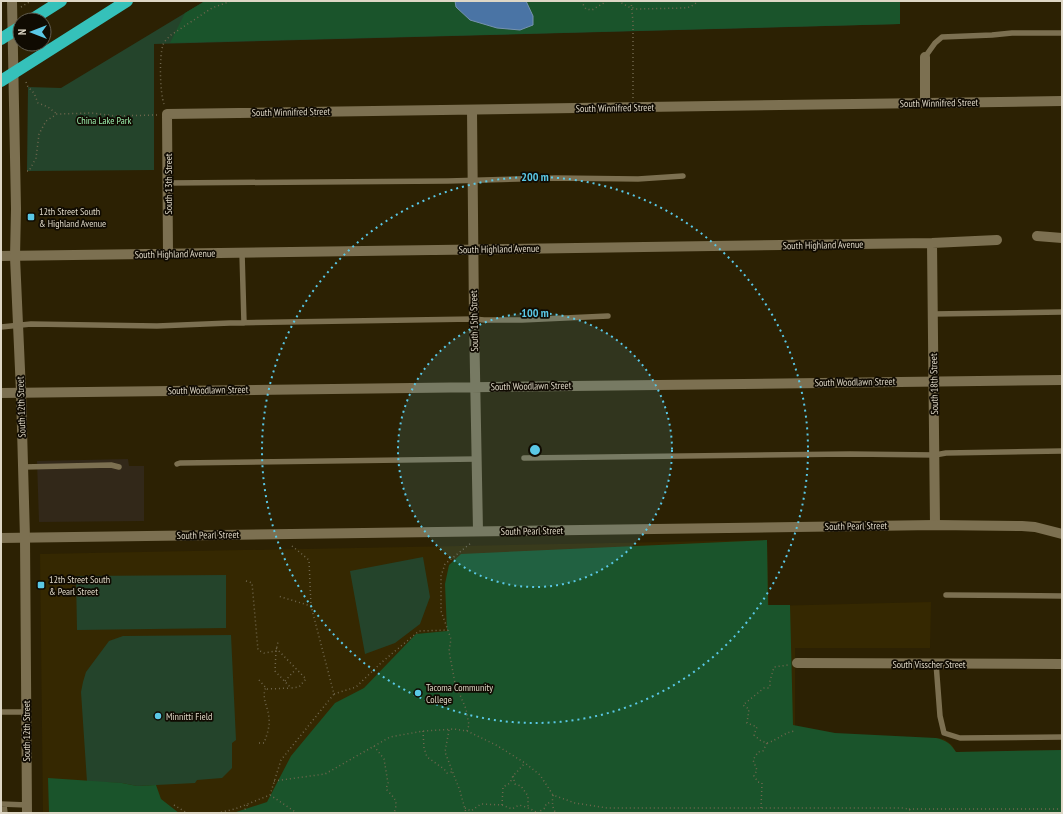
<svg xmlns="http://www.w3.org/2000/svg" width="1063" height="814" font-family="'PT Sans Narrow',sans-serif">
<rect width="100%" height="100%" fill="#2c2103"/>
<path fill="#322819" d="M128,459L129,466H144V521L39,522L37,461Z"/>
<path fill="#352801" d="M767,540L769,606L931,602L930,648H795V737L936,738L944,739L952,745L956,752L1062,750V813H43L40,554Z"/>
<path fill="#24442b" d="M205,1H900V24L154,44V170L27,171L28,87L61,88Z
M423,557L430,597L420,624L395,643L365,654L350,571Z
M226,575V628L77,630L76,576Z
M231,635L236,740L232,743V768L222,778L197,780L195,783L137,786L122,783L87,782L81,692L83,682L86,672L109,641L123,636Z"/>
<path fill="#1a542b" d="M205,1H455L456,7L533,16L526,1H900V24L170,43L185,13Z
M767,540L768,605H790L793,725L835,733L936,738C946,740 951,744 956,752L1062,750V813H233L267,802L291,756L335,703L364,688L416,634L447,631L445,584L449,565L461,554Z
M48,778L122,783L137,786L156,785L161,799L179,813H49Z"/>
<path fill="#4a74a5" stroke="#7692af" d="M455,1H526L533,16V25L520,30L497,28L470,20L456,7Z"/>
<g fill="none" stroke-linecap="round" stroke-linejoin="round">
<path stroke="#70674e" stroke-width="1.5" stroke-dasharray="1 3" stroke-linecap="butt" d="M581,1L586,9L592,10L607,1
M618,1L629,7L637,9L684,8L690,7L699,1
M631,1L633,22V98
M21,7L31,1
M26,82L28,87L34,93L38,103L48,107L57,114
M164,104C160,93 159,57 163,45C164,41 168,38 171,35L212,8L231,1
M27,171H29L36,158L39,134L46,121L57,114L92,113L115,116L157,115
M292,546L309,560L311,606
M246,581L252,583L258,650L264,653L276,651L278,642
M276,651L275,671L291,688L299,687L306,679L276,648
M259,680L267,689L291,688
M285,681L296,669
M334,694L356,687L382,662L419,631L448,630
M449,730L445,752L460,791L466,813
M423,731L424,748L427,757L444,769L447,773L452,772
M467,731L469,725L466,709L455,683L449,651L451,639L441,611V576L445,564L471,543
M259,743H264C267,735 270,726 269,718C268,706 261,698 266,687
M767,743C778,740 782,733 795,731
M374,746L384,759L388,783L386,789C394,798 399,800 394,813
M513,776L515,784L521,786L528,796V807
M274,781L325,774L390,737L423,731L454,729L467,731L496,745L525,763L540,775L553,795L575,803L607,808H902L909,809L913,813
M270,795L297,813
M553,795C552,802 552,808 556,813
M174,805L187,813
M502,805L503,787L510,783L513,776L525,763
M465,808L471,811L481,804L502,805L512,809L519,805C526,807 532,809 537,813
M761,808L762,783L758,782L754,776L757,770L753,760L758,752L763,751L767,743L761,741L754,735L757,727L747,723L749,709L743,705L764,688H769L770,686V681L774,667L788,665
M909,809H1062
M217,813L235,809L270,795L281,760L334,694L311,606L278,596
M243,813L248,804
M537,813L545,808L546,804L551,802"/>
<path stroke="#7c7051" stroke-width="5.5" d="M925,57L935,43L942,37L992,35L1012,33H1062
M168,183L448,181L556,178L638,179L683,176
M242,253L244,323
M933,314L1062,312
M1,327L31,324L157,326L230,323L474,319L484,320H522L608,316
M524,458L850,454L935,455L946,453L1062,451
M177,464L180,463L477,459
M23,467L111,465L119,467
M946,595L1062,596
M936,663L940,716L944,733L960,738L1062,737
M1,712H26
M1,804L27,805
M4,805L5,813"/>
<path stroke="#7c7051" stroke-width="10" d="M925,103V57
M472,110L474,319L478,531
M1037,236L1062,238
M932,243L935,525
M168,254L167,114L1062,101
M1,256L932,243L997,240
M1,393L1062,380
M797,663L1062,664"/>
<path stroke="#7c7051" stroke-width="10" d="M1,538L935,525L1022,526L1035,527L1062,534"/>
<path stroke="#7c7051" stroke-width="10" d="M12,1L16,209L15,257L21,392L25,538L27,813"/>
<path stroke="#35c1ba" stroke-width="12" d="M31,20L61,1
M1,39L20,27
M1,81L127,1"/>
</g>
<circle cx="535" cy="450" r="137" fill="#5ac8e6" fill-opacity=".12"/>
<g fill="none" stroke="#5ac8e6" stroke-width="2" stroke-dasharray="2 4">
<circle cx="535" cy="450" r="137"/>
<circle cx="535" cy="450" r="273"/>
</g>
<g fill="#5ac8e6" stroke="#100b02" stroke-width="1.5">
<rect x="27" y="213" width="8" height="8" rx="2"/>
<rect x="37" y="581" width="8" height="8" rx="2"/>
<circle cx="418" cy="693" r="4"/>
<circle cx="158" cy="716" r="4"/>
</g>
<g text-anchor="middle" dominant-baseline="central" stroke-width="3.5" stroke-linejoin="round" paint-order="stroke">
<g font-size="10" fill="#ded7c6" stroke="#100b02">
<text transform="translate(939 103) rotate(-1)">South Winnifred Street</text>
<text transform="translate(615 108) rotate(-1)">South Winnifred Street</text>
<text transform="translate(291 112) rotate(-1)">South Winnifred Street</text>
<text transform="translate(168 184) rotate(-90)">South 13th Street</text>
<text transform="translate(823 245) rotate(-1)">South Highland Avenue</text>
<text transform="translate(499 249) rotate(-1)">South Highland Avenue</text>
<text transform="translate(175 254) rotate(-1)">South Highland Avenue</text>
<text transform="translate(474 321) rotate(-91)">South 15th Street</text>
<text transform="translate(855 382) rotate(-1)">South Woodlawn Street</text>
<text transform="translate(934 384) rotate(-91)">South 18th Street</text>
<text transform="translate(531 386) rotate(-1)">South Woodlawn Street</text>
<text transform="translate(208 390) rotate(-1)">South Woodlawn Street</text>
<text transform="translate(21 407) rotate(-92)">South 12th Street</text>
<text transform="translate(856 526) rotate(-1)">South Pearl Street</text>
<text transform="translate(532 531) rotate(-1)">South Pearl Street</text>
<text transform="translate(208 535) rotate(-1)">South Pearl Street</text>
<text x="929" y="664">South Visscher Street</text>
<text transform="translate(26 731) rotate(-90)">South 12th Street</text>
</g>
<g font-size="10" fill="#9beeac" stroke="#100b02">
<text x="104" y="120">China Lake Park</text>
</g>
<g font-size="10" fill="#ded7c6" stroke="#100b02" text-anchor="start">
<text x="39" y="211">12th Street South<tspan x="39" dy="12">&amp; Highland Avenue</tspan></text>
<text x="49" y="579">12th Street South<tspan x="49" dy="12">&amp; Pearl Street</tspan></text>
<text x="426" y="687">Tacoma Community<tspan x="426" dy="12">College</tspan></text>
<text x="166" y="716">Minnitti Field</text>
</g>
</g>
<circle cx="535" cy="450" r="6" fill="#5ac8e6" stroke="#100b02" stroke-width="2"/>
<g font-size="12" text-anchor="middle" font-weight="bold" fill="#5ac8e6" stroke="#100b02" stroke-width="3.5" stroke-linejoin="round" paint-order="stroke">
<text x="535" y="181">200 m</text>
<text x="535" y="317">100 m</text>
</g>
<rect width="1063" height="814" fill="none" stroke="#ded7c6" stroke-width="4"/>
<g transform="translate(32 32) rotate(270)"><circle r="19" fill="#100b02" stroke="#625d50"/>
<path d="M0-3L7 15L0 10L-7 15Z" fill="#5ac8e6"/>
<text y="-6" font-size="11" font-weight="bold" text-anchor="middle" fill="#ded7c6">N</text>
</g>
</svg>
